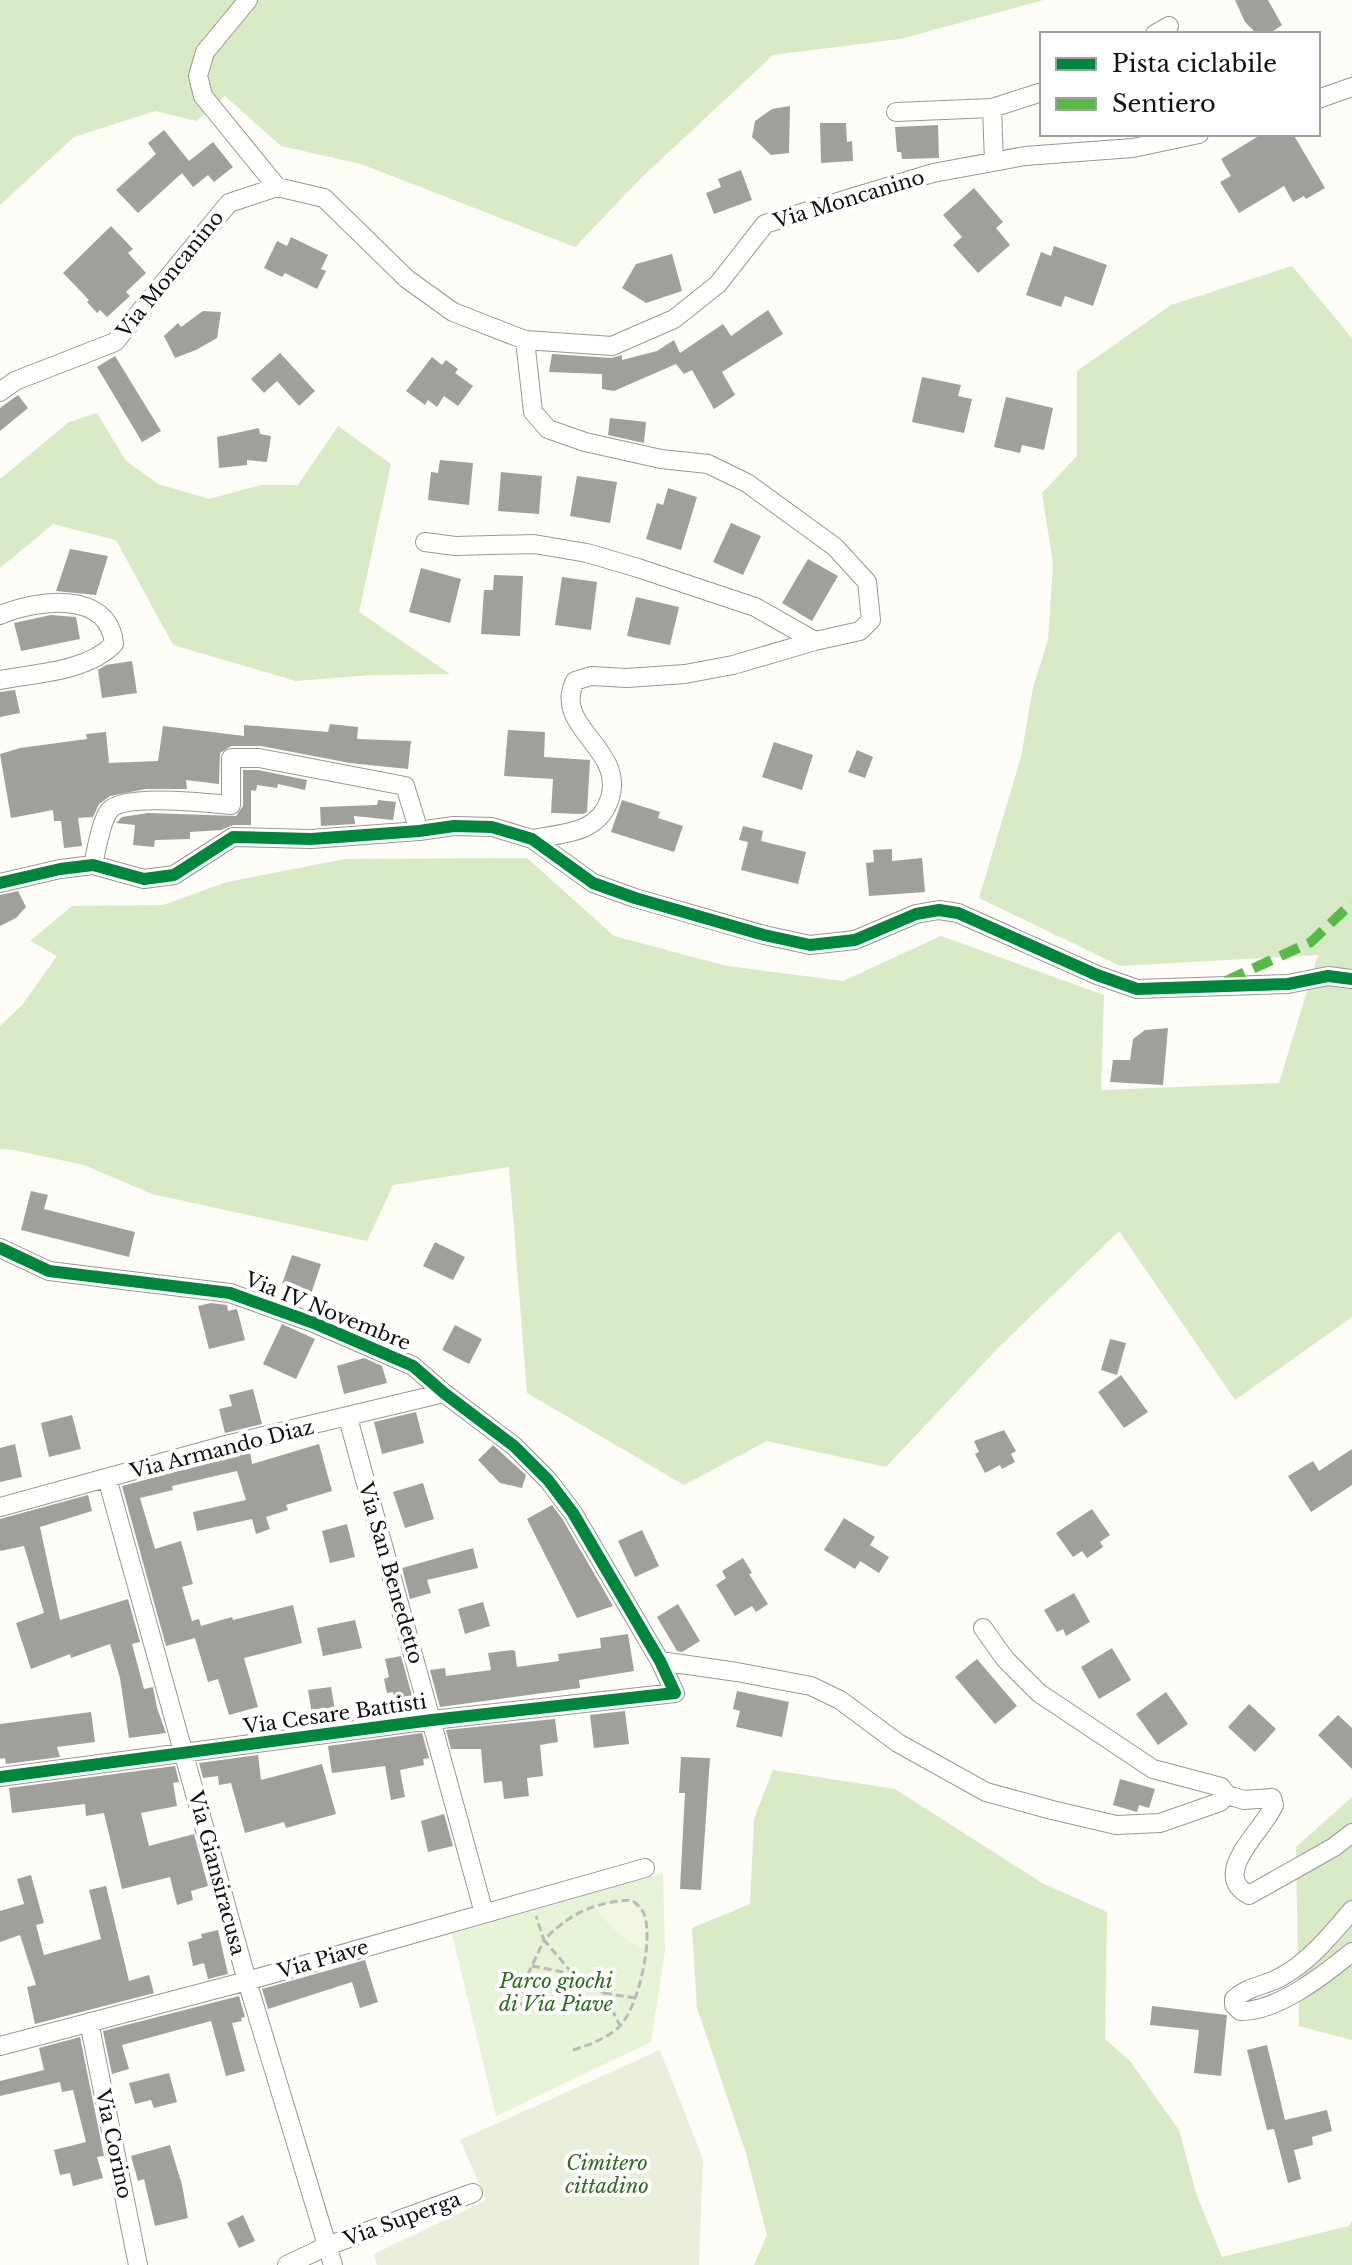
<svg xmlns="http://www.w3.org/2000/svg" width="1352" height="2265" font-family="'Libre Baskerville',serif">
<rect width="100%" height="100%" fill="#fdfcf7"/>
<path fill="#e7f3d7" d="M663,1873L665,1951L651,2042L496,2116L452,1934Z"/>
<path fill="#d8eac5" d="M0,0H1044L900,39L773,55L642,177L575,247L361,164L281,146L225,96L196,121L155,111L74,137L0,205Z
M1292,266L1352,338V1317L1235,1400L1119,1231L998,1348L886,1467L767,1441L684,1485L527,1393L509,1167L393,1185L367,1241L152,1194L84,1165L14,1150L0,1149V1026L22,1005L57,956L30,941L72,906L163,905L227,882L345,859L527,858L614,936L727,966L843,981L941,936L1104,995L1101,1090L1279,1083L1318,955L1120,966L979,898L1021,757L1033,688L1048,640L1053,564L1042,493L1077,456V371L1171,305Z
M97,413L126,461L158,484L209,499L261,485H298L338,426L391,464L359,612L450,674L372,675L296,681L173,645L116,540L53,524L0,568V479L69,422Z
M773,1770L895,1789L1042,1883L1107,1912L1105,2039L1130,2061L1179,2130L1197,2196L1222,2257L1349,2226L1352,2221V2265H754L767,2235L746,2153L697,2008L692,1928L750,1904L754,1819Z
M1352,1797V2040L1299,2026L1296,1847Z"/>
<path fill="#e9eedb" d="M660,2050L703,2159L699,2265H377L374,2254L486,2200L460,2140Z"/>
<path fill="#f0f6e1" d="M632,1900C647,1915 647,1928 645,1949C624,1941 605,1924 594,1905Z"/>
<path fill="#a19f9c" d="M1235,0H1268L1282,25L1269,34H1257L1245,22Z
M790,106L789,153L771,155L752,137L755,121L772,109Z
M820,123H846L847,142L852,141L853,161L821,163Z
M938,125L939,158L902,159L901,152H897L895,127Z
M164,130L189,161L213,142L233,167L214,182L208,175L193,187L182,173L138,213L116,190L156,154L148,143Z
M1262,134H1293L1325,188L1306,199L1304,196L1293,202L1284,186L1239,213L1220,182L1231,176L1221,159Z
M741,170L752,200L714,214L706,193L721,187L718,179Z
M974,188L1003,222L996,228L1010,245L978,273L953,245L962,237L943,215Z
M111,226L133,249L128,253L146,273L126,292L130,296L107,317L100,310L97,313L87,302L89,300L63,273Z
M291,237L328,255L321,269L326,271L317,289L285,273L282,277L264,268L277,241L287,246Z
M1054,246L1107,265L1093,306L1065,296L1061,307L1026,295L1041,252L1051,256Z
M672,254L682,291L646,303L622,288L636,264Z
M768,310L783,334L722,372L735,395L714,409L692,370L684,374L676,364L614,391L602,389V374L549,372L552,354L611,358L622,355V360L657,351L674,340L680,353L723,324L731,336Z
M203,311L221,312L217,338L196,350L175,358L164,336L178,323L181,327Z
M280,353L315,391L299,406L277,381L264,393L251,379Z
M115,356L161,431L142,442L97,367Z
M432,357L442,365L446,360L458,369L455,373L473,386L458,406L444,396L437,407L428,400L425,405L406,391Z
M922,377L961,385L958,396L972,399L964,433L912,422Z
M18,395L28,408L0,431V408Z
M1006,397L1053,408L1044,450L1022,445L1020,453L994,447Z
M610,418L646,422L644,443L608,435Z
M259,428L260,434L271,436L267,462L247,460V465L219,468L217,437Z
M440,460L473,463L469,505L428,500L431,472L438,473Z
M501,472L542,476L539,514L498,511Z
M577,476L617,482L610,523L570,516Z
M668,488L697,497L681,550L646,539L657,503L663,505Z
M731,523L761,536L743,575L713,562Z
M70,549L108,556L96,595L56,591Z
M808,559L838,576L812,621L782,603Z
M421,568L461,579L450,623L409,612Z
M494,575L523,576L520,636L481,634L484,590H493Z
M562,577L597,582L591,630L555,625Z
M636,597L679,607L670,645L627,636Z
M51,615L76,617L80,639L21,651L14,623Z
M132,661L137,693L102,698L98,670L106,665Z
M15,690L20,713L0,717V692Z
M330,724L358,727L357,739L411,741L408,769L350,763L261,746H231L220,753L219,784L186,780L187,789H146L110,796L99,804L93,817L78,818L82,846L64,848L61,821H54L53,810L11,818L0,754L20,748L87,739L86,734L106,732L109,763L158,761L163,726L244,736V725L328,732Z
M508,730L545,732L544,757L590,760L587,812L583,814L551,813L553,779L504,776Z
M774,742L813,755L802,790L762,777Z
M857,750L873,757L865,778L848,772Z
M243,770H258L307,780L305,790L278,784L277,788L257,785L256,791L251,790V825H233L221,830L190,832V839L155,840L154,847L133,845L135,825L116,823L122,817L148,813L236,816L243,806Z
M378,800L396,802L393,820L354,816L355,824L321,826L320,807L377,805Z
M622,800L660,812L658,818L683,826L674,852L611,832Z
M743,826L763,831L761,841L806,852L798,884L741,870L748,842L739,840Z
M892,849V861L922,858L925,892L869,896L866,863L874,862L873,850Z
M18,891L26,907L16,918L0,926V895Z
M1168,1028L1163,1085L1110,1082L1113,1060H1130L1133,1039L1145,1030Z
M31,1191L48,1195L44,1209L135,1232L129,1257L21,1230Z
M435,1242L465,1257L453,1280L423,1266Z
M292,1255L321,1264L311,1294L282,1284Z
M211,1303L227,1305L228,1311L237,1309L245,1340L209,1349L198,1306Z
M282,1324L315,1339L296,1379L263,1364Z
M455,1325L482,1339L469,1364L442,1350Z
M1110,1339L1126,1343L1117,1375L1101,1370Z
M364,1358L382,1366L387,1383L344,1394L337,1366Z
M1121,1375L1148,1412L1124,1428L1098,1392Z
M253,1389L262,1424L225,1433L219,1409L232,1406L229,1395Z
M416,1412L424,1443L382,1454L374,1422Z
M72,1415L81,1449L49,1457L41,1423Z
M1004,1430L1016,1451L1011,1454L1015,1462L1002,1469L1000,1465L985,1473L975,1454L979,1452L974,1441Z
M15,1444L22,1477L0,1482V1448Z
M319,1444L332,1491L286,1505L288,1510L266,1517L270,1529L256,1534L252,1519L197,1531L193,1512L246,1500L237,1471L172,1486L173,1490L140,1498L155,1549L181,1541L193,1584L182,1587L192,1621L199,1619L201,1626L232,1617L233,1620L293,1605L302,1643L244,1658L258,1707L229,1715L218,1679L208,1682L195,1638L166,1646L122,1486L250,1452L252,1464Z
M493,1445L526,1475L522,1488L500,1483L478,1460Z
M1352,1449V1485L1311,1512L1288,1476L1313,1461L1319,1471Z
M423,1483L434,1519L405,1528L393,1492Z
M88,1495L92,1511L40,1527L60,1620L128,1599L140,1642L132,1644L144,1689L153,1687L157,1708L166,1733L129,1738L120,1678L110,1644L71,1658L70,1654L31,1669L16,1623L44,1613L24,1546L0,1551V1519Z
M552,1505L563,1520L613,1606L577,1618L527,1519Z
M1092,1509L1110,1535L1100,1542L1103,1547L1087,1558L1082,1551L1073,1557L1056,1533Z
M844,1518L875,1537L870,1545L889,1557L879,1573L860,1561L855,1569L824,1550Z
M347,1524L355,1557L330,1563L322,1531Z
M642,1530L659,1566L635,1577L618,1541Z
M473,1548L478,1568L427,1580L431,1593L410,1599L402,1568Z
M743,1558L752,1573L749,1574L768,1604L756,1612L752,1606L735,1616L716,1585L726,1578L722,1571Z
M1074,1593L1090,1622L1066,1636L1063,1629L1057,1632L1044,1610Z
M483,1602L490,1626L465,1634L458,1609Z
M678,1604L700,1641L682,1652L677,1651L657,1617Z
M355,1620L362,1648L323,1656L317,1628Z
M628,1634L634,1671L579,1680L580,1688L440,1707L430,1670L445,1668L446,1676L491,1670L488,1653L512,1650L515,1651L517,1667L559,1661L558,1654L601,1648L600,1638Z
M1112,1648L1131,1680L1099,1699L1081,1667Z
M401,1656L416,1710L397,1713L393,1692L387,1693L384,1679L389,1677L385,1659Z
M977,1659L1017,1706L995,1724L955,1677Z
M331,1687L335,1710L312,1714L308,1690Z
M737,1691L789,1702L782,1737L736,1727L740,1711L733,1709Z
M1166,1692L1188,1724L1158,1745L1136,1714Z
M1249,1704L1276,1729L1255,1752L1228,1727Z
M625,1711L629,1744L594,1748L590,1715Z
M91,1712L95,1742L57,1747L60,1757L6,1764L5,1758L0,1759V1724Z
M1338,1715L1352,1728V1769L1318,1735Z
M555,1719L558,1742L540,1745L543,1776L527,1778L529,1796L504,1799L502,1781L484,1783L481,1749H451L446,1730Z
M422,1733L429,1758L423,1759L424,1765L400,1770L405,1797L391,1800L385,1766L332,1773L328,1746Z
M258,1755L261,1780L322,1764L336,1814L286,1828L284,1822L245,1833L231,1783L219,1785L218,1776L203,1778L199,1763Z
M681,1757L710,1758L701,1890L680,1889L685,1793H679Z
M175,1766L179,1782L173,1783L177,1806L141,1813L149,1846L194,1834L208,1886L191,1891L193,1900L177,1905L170,1877L122,1889L104,1813L86,1816L85,1804L12,1813L9,1788Z
M1120,1779L1155,1789L1149,1808L1139,1805L1137,1812L1113,1805Z
M444,1814L453,1846L428,1852L421,1821Z
M31,1875L44,1923L36,1925L44,1955L101,1939L89,1890L106,1886L129,1981L149,1975L154,1993L35,2024L27,1987L36,1985L20,1935L0,1942V1911L24,1904L17,1879Z
M218,1930L228,1974L208,1979L204,1963L193,1966L188,1942L202,1938L201,1934Z
M365,1960L378,2002L360,2008L352,1982L268,2009L262,1989Z
M239,1996L245,2017L241,2018L242,2021L232,2023L245,2071L226,2076L211,2021L122,2045L129,2069L112,2074L103,2031Z
M1152,2006L1227,2015L1221,2076L1194,2073L1199,2030L1150,2025Z
M80,2037L104,2156L97,2157L103,2178L73,2186L70,2173L60,2175L54,2150L86,2142L73,2090L62,2092L60,2082L0,2096V2081L44,2070L39,2048Z
M1267,2045L1285,2120L1327,2110L1332,2131L1312,2137L1313,2145L1294,2150L1301,2179L1288,2183L1274,2129L1267,2130L1247,2050Z
M169,2073L177,2102L154,2108L151,2100L135,2104L129,2083Z
M170,2145L182,2185L188,2218L155,2226L144,2179L138,2181L131,2156Z
M243,2215L255,2241L239,2248L227,2223Z"/>
<g fill="none" stroke-linecap="round" stroke-linejoin="round">
<g stroke="#979795" stroke-width="20">
<path id="minor" d="M248,0L205,52L198,76L203,96L277,187
M1155,34L1169,26
M1318,99L1352,87
M992,108L1042,92
M896,112L992,108L994,162
M525,340L533,412L548,429L585,442L661,459L708,464L747,483L835,547L867,582L871,620L860,631L815,641
M0,392L15,381L115,342L229,203L277,187L324,198L407,279L453,312L525,340L612,346L674,319L718,284L765,224L933,173L1025,156L1133,148L1199,134
M425,542L455,546L534,544L587,553L638,568L755,607L815,641L733,665L685,674L627,678L591,676L575,681C552,727 625,748 610,798C599,834 564,833 532,839
M0,615C35,600 109,589 114,644C86,672 37,673 0,680
M93,865C96,852 101,821 109,811C122,793 208,803 231,805V758H259L405,786L419,831
M0,883L60,869L93,865L144,879L174,875L233,837L311,839L419,831L454,826L492,827L532,839L593,883L635,898L764,935L810,945L855,940L916,914L939,910L958,913L1097,975L1137,989L1288,984L1328,976L1352,979
M0,1248L49,1271L230,1293L314,1323L413,1366L444,1393L514,1446L548,1480L573,1513L660,1661L675,1693L432,1720L0,1777
M348,1418L484,1913
M107,1478L247,1981L333,2265
M0,1507L226,1445L444,1393
M660,1661L737,1672L811,1686L840,1700L898,1743L986,1792L1052,1810L1116,1825L1160,1823L1220,1802L1227,1795L1221,1787L1153,1769L1039,1693L1005,1659L983,1628
M1227,1795L1244,1800L1272,1798L1274,1805C1264,1830 1209,1874 1249,1895L1334,1847L1352,1833
M1352,1910C1331,1935 1308,1963 1279,1978C1263,1986 1247,1987 1234,1999V2005L1240,2011C1277,2012 1324,1975 1352,1952
M89,2022L138,2265
M0,2046L247,1981L645,1868
M287,2265L327,2246L473,2193"/>
</g>
<path stroke="#b9b9b8" stroke-width="3" stroke-dasharray="8 4" stroke-linecap="butt" d="M532,1966L573,1974L604,1993L620,2026
M604,1993L635,1998
M520,2010L527,1976L544,1940L536,1916
M573,2050C589,2045 605,2039 618,2028C638,2010 654,1939 644,1914C642,1908 636,1904 632,1900C595,1902 570,1913 544,1940L573,1974"/>
<use href="#minor" stroke="#fffffe" stroke-width="18"/>
<path stroke="#58b947" stroke-width="10" stroke-dasharray="20 10" stroke-linecap="butt" d="M1226,981L1311,942L1352,903"/>
<g stroke="#fff" stroke-width="17">
<path id="cycleway" d="M0,883L60,869L93,865L144,879L174,875L233,837L311,839L419,831L454,826L492,827L532,839L593,883L635,898L764,935L810,945L855,940L916,914L939,910L958,913L1097,975L1137,989L1288,984L1328,976L1352,979
M0,1248L49,1271L230,1293L314,1323L413,1366L444,1393L514,1446L548,1480L573,1513L660,1661L675,1693L432,1720L0,1777"/>
</g>
<use href="#cycleway" stroke="#00873e" stroke-width="12"/>
</g>
<g text-anchor="middle" dominant-baseline="central" stroke-width="8" stroke-linejoin="round" paint-order="stroke">
<g font-size="20" fill="#111" stroke="#fff">
<text transform="translate(849 199) rotate(-17)">Via Moncanino</text>
<text transform="translate(170 274) rotate(-51)">Via Moncanino</text>
<text transform="translate(328 1311) rotate(22)">Via IV Novembre</text>
<text transform="translate(222 1449) rotate(-14)">Via Armando Diaz</text>
<text transform="translate(391 1573) rotate(74)">Via San Benedetto</text>
<text transform="translate(335 1714) rotate(-8)">Via Cesare Battisti</text>
<text transform="translate(217 1873) rotate(75)">Via Giansiracusa</text>
<text transform="translate(323 1959) rotate(-16)">Via Piave</text>
<text transform="translate(114 2144) rotate(78)">Via Corino</text>
<text transform="translate(402 2219) rotate(-20)">Via Superga</text>
</g>
<g font-size="20" font-style="italic" fill="#2f6b1f" stroke="#fff">
<text x="556" y="1981">Parco giochi<tspan x="556" dy="23">di Via Piave</tspan></text>
<text x="607" y="2163">Cimitero<tspan x="607" dy="23">cittadino</tspan></text>
</g>
</g>
<rect x="1040" y="32" width="280" height="104" fill="#ffffff" stroke="#a0a0a0" stroke-width="2"/>
<rect x="1056" y="58" width="40" height="12" fill="#00873e" stroke="#a0a0a0" stroke-width="2"/>
<text x="1112" y="72" font-size="24" fill="#111111">Pista ciclabile</text>
<rect x="1056" y="98" width="40" height="12" fill="#58b947" stroke="#a0a0a0" stroke-width="2"/>
<text x="1112" y="112" font-size="24" fill="#111111">Sentiero</text>
</svg>
